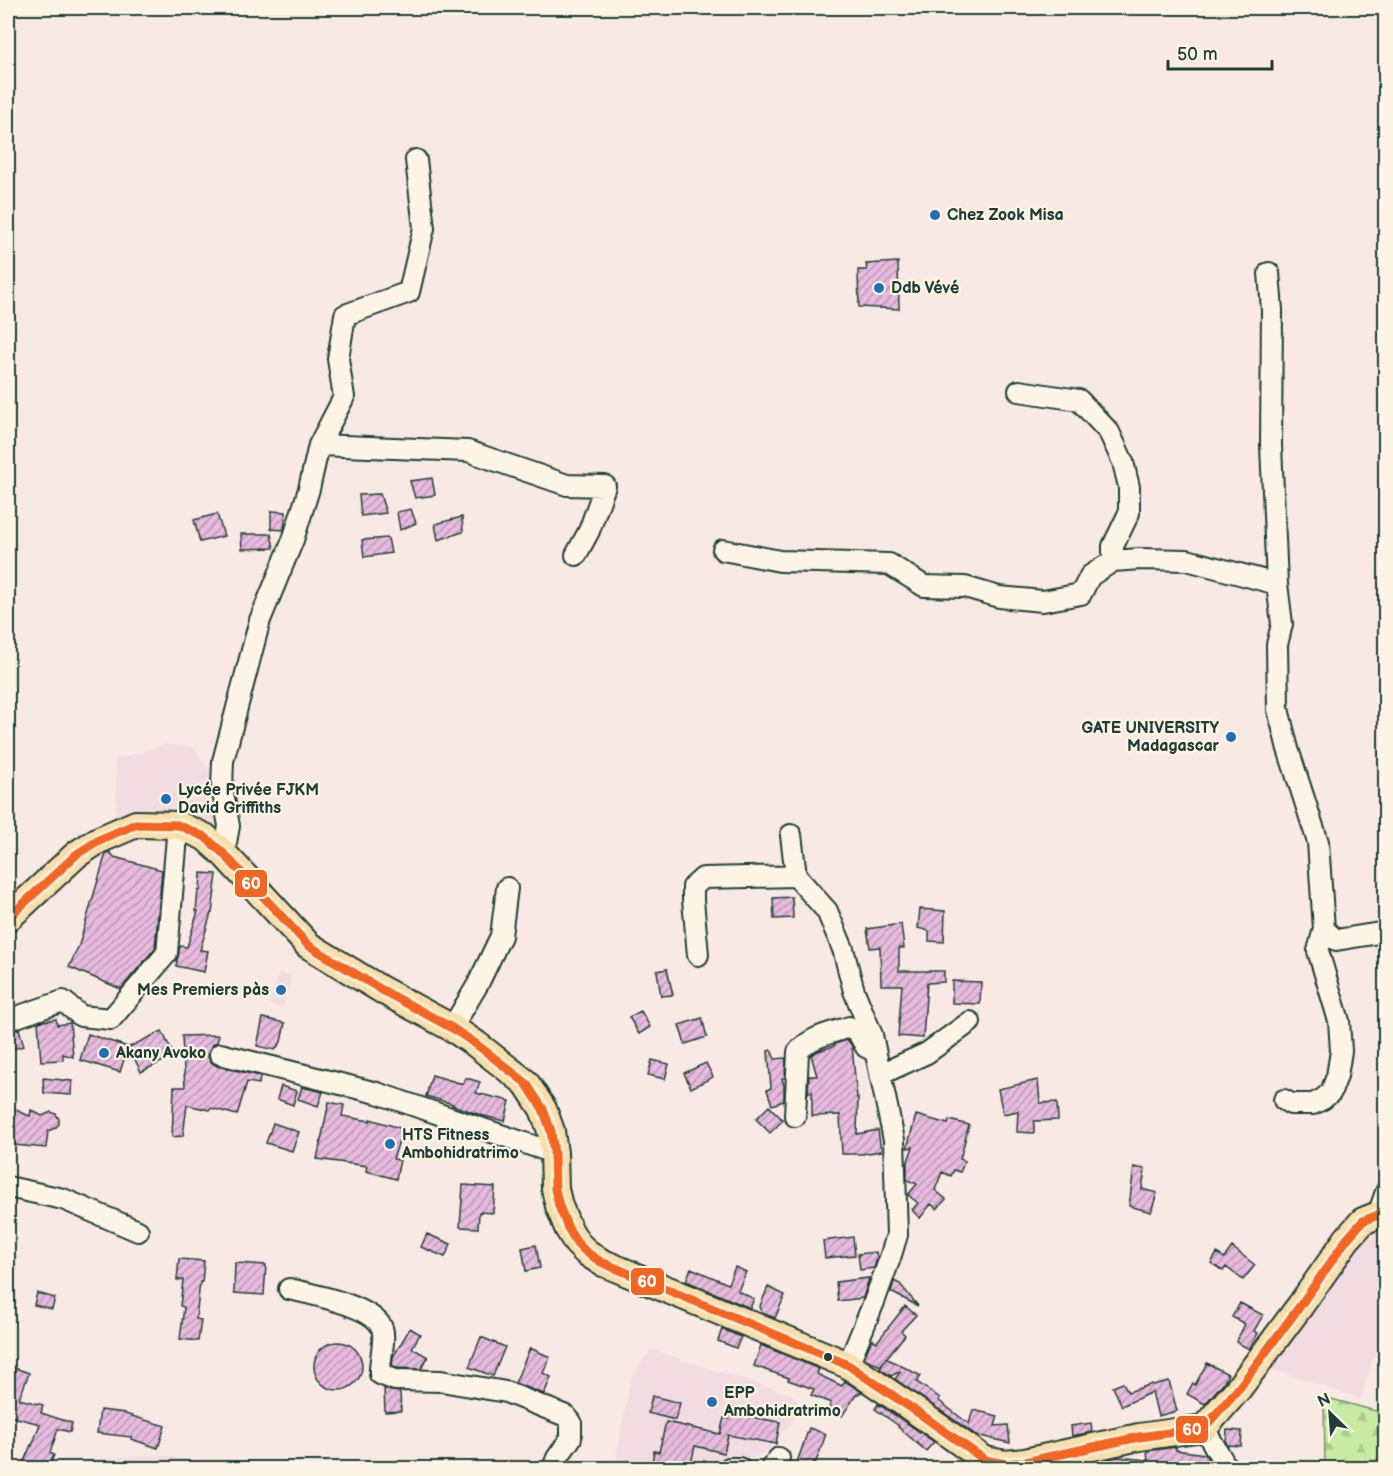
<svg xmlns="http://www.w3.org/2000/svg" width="1393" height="1476" font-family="'Balsamiq Sans',sans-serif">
<defs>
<pattern id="forest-firs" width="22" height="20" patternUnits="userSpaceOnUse" patternTransform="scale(1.5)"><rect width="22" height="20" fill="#c8eaa2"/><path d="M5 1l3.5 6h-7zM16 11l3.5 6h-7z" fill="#abca8c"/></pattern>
<pattern id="building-hatch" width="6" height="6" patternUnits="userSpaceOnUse" patternTransform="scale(1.5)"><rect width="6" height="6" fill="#e7bade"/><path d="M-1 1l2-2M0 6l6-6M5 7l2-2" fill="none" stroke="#bb98b5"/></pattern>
</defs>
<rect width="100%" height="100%" fill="#f8e9e4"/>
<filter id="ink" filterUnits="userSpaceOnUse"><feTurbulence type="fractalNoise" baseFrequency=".0167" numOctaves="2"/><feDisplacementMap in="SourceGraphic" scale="12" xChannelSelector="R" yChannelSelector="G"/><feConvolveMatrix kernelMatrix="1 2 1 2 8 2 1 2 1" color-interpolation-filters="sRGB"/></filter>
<g filter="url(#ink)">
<path fill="#f3dbe2" d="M165,744L194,747L214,779L222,837L117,826L115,760Z
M279,972L292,976L282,1008L269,1004Z
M1385,1223V1341L1373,1359L1361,1399L1263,1366L1359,1232Z
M651,1349L680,1359L793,1395L802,1410L768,1449L740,1468H616L617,1451L631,1378Z
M156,1455L248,1468H74L86,1460Z"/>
<path fill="url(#forest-firs)" stroke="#74946b" stroke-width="1.5" d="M1324,1397L1383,1413L1385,1417V1468H1325Z"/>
<path fill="url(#building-hatch)" stroke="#1f3d34" stroke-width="1.5" d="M898,262L899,309L859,307L858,270H867L866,264Z
M432,478L435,495L415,498L410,481Z
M380,494L386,513L361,516L359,495Z
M411,509L416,523L400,530L397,512Z
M271,511L286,512L284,530L271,529Z
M217,514L224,536L200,542L194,520Z
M462,517L463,532L438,540L435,524Z
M241,534H271L274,548L242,549Z
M388,538L391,553L364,557L362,540Z
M110,852L114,857L162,870L155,948L121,989L69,967L79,945L106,853Z
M201,873L217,874L212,913H211L200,950L208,951L204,972L176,966L180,946L187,947L198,911H196L198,891H200Z
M792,897L793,918L774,919L773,898Z
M920,909L945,911L944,942L929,941V931L918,928Z
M901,924L904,948H899V971H944V982L927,983L923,1038L898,1036L902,985H881L880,947L870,948L867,929Z
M667,969L673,995L661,996L657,971Z
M952,981L981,982L980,1004L952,1003Z
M641,1011L650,1027L639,1034L629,1017Z
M263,1018L285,1023L281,1042L275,1050L257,1046Z
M702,1018L707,1037L685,1044L679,1025Z
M56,1019L57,1025L70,1023L73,1057L63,1054V1060L41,1061L38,1022Z
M19,1029L24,1046L8,1050V1032Z
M162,1031L174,1056L141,1072L129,1047Z
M88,1034L128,1047L120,1072L80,1060Z
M219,1035L217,1042L212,1045L209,1051L208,1057L211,1062L217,1066L260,1076L259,1084L247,1082L237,1115L211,1108L209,1110L187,1105L183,1136L172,1137L174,1087H185L182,1036Z
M848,1040L852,1046L857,1098H858L857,1134L878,1130L881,1151L862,1154H842L840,1115L812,1116V1091L808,1093L809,1076H817L811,1055L818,1051L834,1046V1044Z
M771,1050L775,1059L786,1058L785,1078H782L784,1086V1101L772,1105L767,1090L771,1088L768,1051Z
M652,1060L669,1064L665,1079L648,1075Z
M706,1063L713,1077L691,1088L684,1073Z
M432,1075L463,1084L466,1078L480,1082L476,1093L510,1101L505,1121L484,1116L452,1105L453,1104L426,1096Z
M43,1078L72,1081L71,1095L44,1093Z
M1038,1080L1040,1103L1057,1102L1058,1120L1034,1121V1133L1017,1132L1018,1111L1003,1114L998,1089Z
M281,1086L297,1091L293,1105L277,1099Z
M302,1087L323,1092L318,1106L298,1099Z
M329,1102L344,1105L342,1116L370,1121V1119L403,1129L393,1159L400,1160L396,1179L366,1171L367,1166L317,1159Z
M769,1106L783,1120L770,1133L756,1119Z
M11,1109H16L22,1113L30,1116L31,1110L42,1116L51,1112L56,1114L59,1119V1124L55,1128L48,1131L46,1148L14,1145L15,1129L8,1123V1111Z
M916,1115L948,1124L949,1120L969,1125L960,1159L965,1161L960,1172L954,1170L951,1176L942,1172L935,1190L946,1199L937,1209L931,1204L920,1218L912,1210L918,1203L908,1195L917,1184L907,1180V1164L913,1147L907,1148Z
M273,1123L299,1132L292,1151L266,1143Z
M1134,1167L1145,1169L1142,1189L1157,1193L1151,1212L1129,1206Z
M463,1185L495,1187L493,1213L479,1212L478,1228L460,1227Z
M427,1234L451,1244L445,1257L421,1247Z
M853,1237L855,1255L825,1258L823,1241Z
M536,1245L540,1268L526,1271L522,1248Z
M1232,1247L1255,1265L1243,1280L1226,1267L1223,1271L1211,1263L1217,1253L1224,1258Z
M876,1252L877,1258L874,1268L860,1270L858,1254Z
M179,1259L204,1261L202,1282H200L196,1319L201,1320L198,1341L180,1339L184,1307L180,1306L183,1280H177Z
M235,1263L266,1265L264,1295L234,1293Z
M735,1267L746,1272L738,1291L754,1299L750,1308L686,1281L691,1268L728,1284Z
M869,1278L863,1298L838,1301L836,1282Z
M894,1281L900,1284L918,1306L891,1292Z
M768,1287L785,1295L775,1318L762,1313L760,1306Z
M37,1293L55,1298L52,1309L34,1305Z
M1240,1303L1263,1315L1254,1331L1258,1333L1249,1349L1236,1342L1245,1324L1232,1317Z
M905,1306L916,1315L901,1331L905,1335L880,1366L864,1358L872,1339L877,1342Z
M410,1328L420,1334L412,1348L428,1357L421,1369L397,1368L392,1365L393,1357Z
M722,1329L741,1337L736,1348L718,1341Z
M481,1337L505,1347L493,1376L469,1367Z
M314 1366a24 24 0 1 1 48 0a24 24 0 1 1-48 0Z
M761,1345L819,1369L817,1374L842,1386L845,1381L862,1392L856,1395L842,1416L829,1407L831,1403L811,1395L814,1389L788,1380L789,1378L754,1366Z
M530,1348L550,1357L543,1373L551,1377L544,1394L515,1383Z
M886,1358L921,1376L917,1382L940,1398L938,1400L969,1424L973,1410L998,1416L995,1426L1008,1425L1010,1443L976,1435L895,1379L901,1371L891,1376L880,1369Z
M1207,1363L1228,1374L1224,1382L1205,1404L1187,1394L1193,1383L1195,1385Z
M12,1367L29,1373L19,1399L43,1405L41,1413L72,1423L70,1432L58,1429L50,1453L54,1455L48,1468H21L31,1445L32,1446L40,1424L13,1417L9,1428H8V1380Z
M1169,1381L1177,1411L1158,1416L1152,1392L1122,1406L1113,1387L1123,1383L1128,1392L1152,1384L1153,1385Z
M384,1388L391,1391L400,1392L401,1411L385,1412Z
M652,1396L680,1403L675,1420L648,1413Z
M878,1404L914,1428L934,1442L926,1451L898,1427L899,1426L875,1409Z
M731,1407L741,1409L740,1415L780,1422L776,1444L728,1435L724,1453L695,1446L690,1468H651L654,1451L659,1452L666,1422L720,1434L724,1418L729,1419Z
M100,1410L125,1413V1414L165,1426L158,1448L131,1439L132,1437L97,1433Z
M1091,1423L1092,1432L1072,1436L1071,1426Z
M809,1428L826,1434L816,1462L814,1461L812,1468H795Z
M1227,1430L1242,1431L1241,1446L1227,1445L1226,1442Z
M1176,1447V1450L1205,1454L1210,1462H1209L1208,1468H1185L1186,1463L1152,1464V1468H1108L1109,1459L1117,1457L1148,1460L1147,1451Z"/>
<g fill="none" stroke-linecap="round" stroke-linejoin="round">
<g stroke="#1f3d34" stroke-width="24">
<path id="minor" d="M1269,273L1272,310L1271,445L1277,584L1282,624L1277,645L1278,709L1288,749L1318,842L1324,929L1318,951L1339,1021L1341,1051L1337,1076L1331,1092L1323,1099L1313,1104H1291L1284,1100
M1019,391L1079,400L1109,432L1123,462L1129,487V513L1113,546V561
M319,445L468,451L567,485L605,486L589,531L576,555
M723,550L780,561L889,564L924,586L965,587L999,597L1043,601L1081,594L1090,576L1113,561L1140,559L1187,560L1277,584
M791,835L796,876L827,911L843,949L854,991L872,1035L894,1140L897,1235L890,1258L874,1302L848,1365
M224,854L229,826L222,787L223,761L260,620L293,540L309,489L319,445L344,397L338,359L345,315L409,292L424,228L416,160
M1324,929L1336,940L1386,932
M698,955L693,900V887L703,878L796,876
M8,1020L63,1001L81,1016L111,1019L167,953L178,825
M452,1028L478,984L501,936L507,888
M220,1054L377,1093L554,1153
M881,1074L927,1053L970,1022
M795,1116L798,1052C809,1037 832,1033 849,1027L857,1031L866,1047L872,1050
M8,1187L63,1199L138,1231
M1378,1215L1386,1192
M289,1289C311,1294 373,1306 382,1328C386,1338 379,1362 380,1374L395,1380L441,1381L506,1392L566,1416L571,1422V1438L557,1458L553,1468
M1204,1428L1227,1468
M729,1468H739
M771,1468L779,1458"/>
</g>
<g stroke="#1f3d34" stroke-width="30">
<path id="major" d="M8,918L77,854L99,840L136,824L178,825L205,837L224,854L308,945L382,990L452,1028L476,1044L526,1083L543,1109L551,1131L554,1153L555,1189L559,1206L568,1228L577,1243L586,1252L601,1262L848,1365L923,1416L985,1460L1005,1464L1025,1462L1139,1437L1204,1428L1238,1389L1253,1369L1300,1306L1347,1239L1363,1221L1378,1215L1386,1216"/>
</g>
<use href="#minor" stroke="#fcf5e5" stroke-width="20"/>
<use href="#major" stroke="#f8deab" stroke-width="26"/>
<g stroke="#fcf5e5" stroke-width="14">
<path id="bus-1" d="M8,918L77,854L99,840L136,824L178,825L205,837L224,854L308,945L382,990L452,1028L476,1044L526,1083L543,1109L551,1131L554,1153L555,1189L559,1206L568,1228L577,1243L586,1252L601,1262L848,1365L923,1416L985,1460L1005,1464L1025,1462L1139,1437L1204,1428L1238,1389L1253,1369L1300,1306L1347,1239L1363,1221L1378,1215L1386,1216"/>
</g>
<use href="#bus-1" stroke="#f26522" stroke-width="9"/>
</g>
</g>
<g fill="#1f6fb2" stroke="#fcf5e5" stroke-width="2">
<circle cx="935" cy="215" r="6"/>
<circle cx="879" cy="288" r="6"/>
<circle cx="1231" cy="737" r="6"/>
<circle cx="166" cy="799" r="6"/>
<circle cx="281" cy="990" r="6"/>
<circle cx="104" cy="1053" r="6"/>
<circle cx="390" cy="1144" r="6"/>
<circle cx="712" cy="1402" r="6"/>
</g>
<circle fill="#1f3d34" stroke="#fcf5e5" stroke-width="2" cx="828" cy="1357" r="5"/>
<g text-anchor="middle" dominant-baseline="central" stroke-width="4.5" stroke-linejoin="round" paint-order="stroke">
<g font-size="16" font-weight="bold" fill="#1f3d34" stroke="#fcf5e5" text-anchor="start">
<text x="947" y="215">Chez Zook Misa</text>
<text x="891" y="288">Ddb Vévé</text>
<text x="1219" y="728" text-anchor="end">GATE UNIVERSITY<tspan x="1219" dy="18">Madagascar</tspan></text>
<text x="178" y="790">Lycée Privée FJKM<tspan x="178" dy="18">David Griffiths</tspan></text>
<text x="269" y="990" text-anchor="end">Mes Premiers pàs</text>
<text x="116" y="1053">Akany Avoko</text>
<text x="402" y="1135">HTS Fitness<tspan x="402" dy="18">Ambohidratrimo</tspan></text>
<text x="724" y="1393">EPP<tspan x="724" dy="18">Ambohidratrimo</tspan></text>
</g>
</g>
<g stroke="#fcf5e5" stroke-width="2">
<rect x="234" y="869" width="34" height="29" rx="6" fill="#f26522"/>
<rect x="630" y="1267" width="35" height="29" rx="6" fill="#f26522"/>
<rect x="1175" y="1415" width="34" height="29" rx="6" fill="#f26522"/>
</g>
<g font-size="16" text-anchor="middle" font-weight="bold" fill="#fff">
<text x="251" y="889">60</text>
<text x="647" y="1287">60</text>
<text x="1192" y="1435">60</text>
</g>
<rect width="1393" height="1476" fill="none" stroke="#fcf5e5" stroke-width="30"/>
<rect x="15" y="15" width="1363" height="1446" fill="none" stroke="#1f3d34" stroke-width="2" filter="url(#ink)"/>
<g transform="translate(1330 1413) rotate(335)" stroke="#fcf5e5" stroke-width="4.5" paint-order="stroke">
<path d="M0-4.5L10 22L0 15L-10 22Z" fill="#1f3d34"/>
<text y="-9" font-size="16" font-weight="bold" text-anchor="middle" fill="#1f3d34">N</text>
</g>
<path d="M1168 60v9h104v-9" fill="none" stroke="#1f3d34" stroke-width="3"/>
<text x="1177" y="60" font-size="18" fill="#1f3d34" stroke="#fcf5e5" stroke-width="4.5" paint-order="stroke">50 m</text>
</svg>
